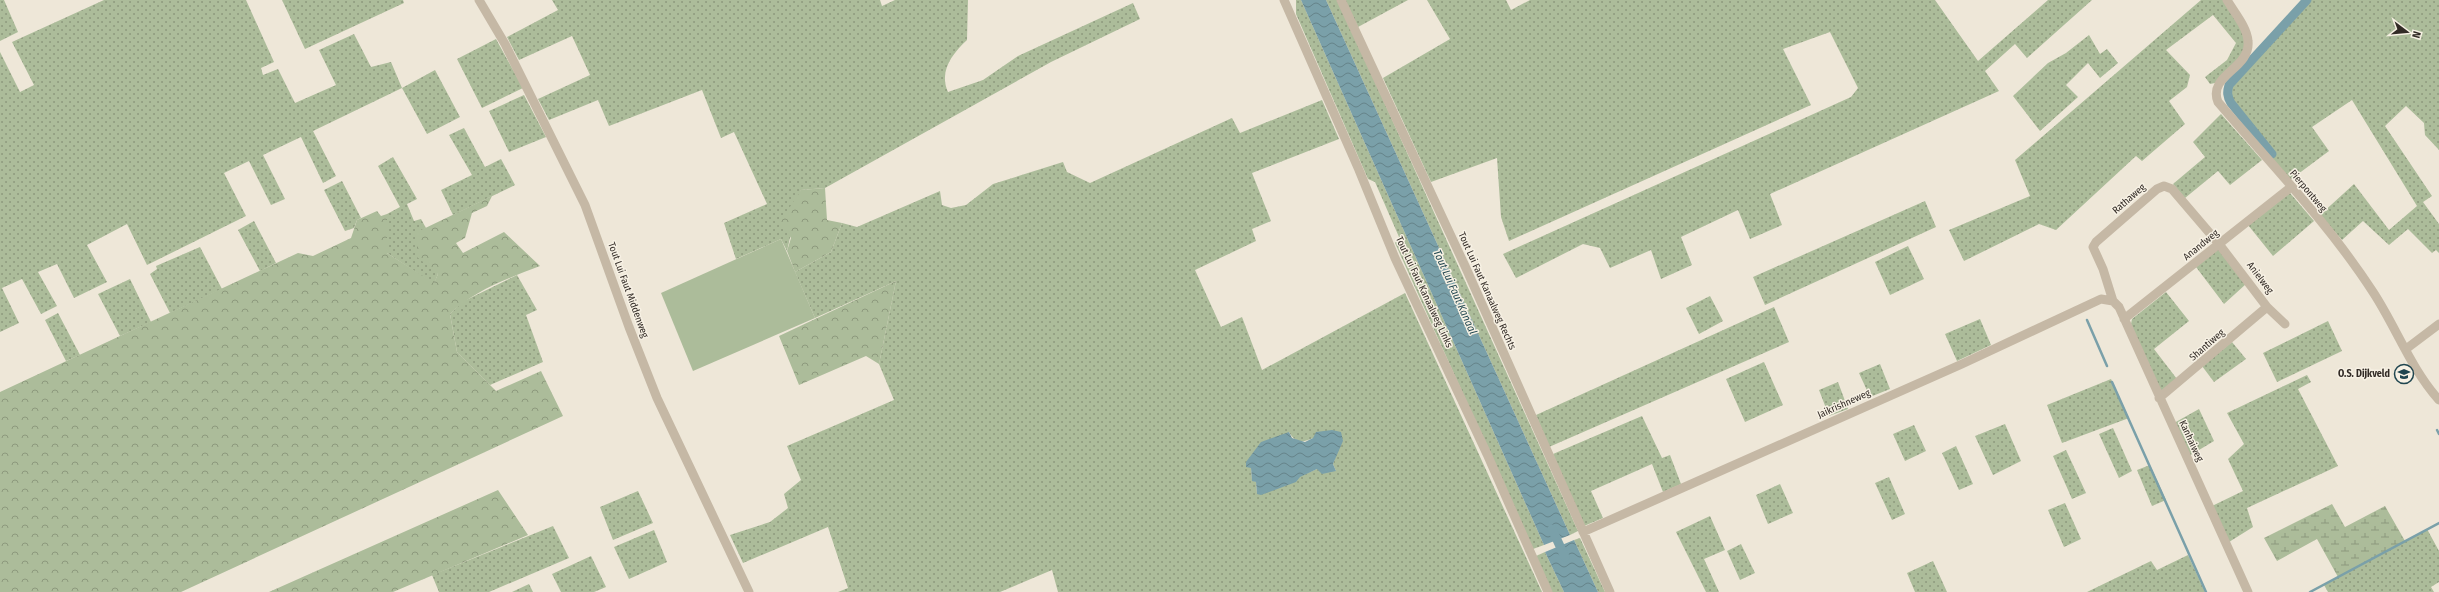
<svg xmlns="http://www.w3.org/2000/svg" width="2439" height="592" font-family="'Fira Sans Condensed',sans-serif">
<defs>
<pattern id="grass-dots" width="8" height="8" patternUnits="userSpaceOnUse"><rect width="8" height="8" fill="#acbc9a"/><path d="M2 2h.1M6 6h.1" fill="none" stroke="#8d997d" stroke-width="1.8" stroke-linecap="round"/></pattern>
<pattern id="forest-crowns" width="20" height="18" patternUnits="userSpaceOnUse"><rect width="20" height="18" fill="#acbc9a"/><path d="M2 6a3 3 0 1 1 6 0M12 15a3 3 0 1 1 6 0" fill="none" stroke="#8d997d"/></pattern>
<pattern id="wetland-marsh" width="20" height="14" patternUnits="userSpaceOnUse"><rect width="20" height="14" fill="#acbc9a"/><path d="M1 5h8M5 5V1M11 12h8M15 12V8" fill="none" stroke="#8d997d"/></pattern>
<pattern id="water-waves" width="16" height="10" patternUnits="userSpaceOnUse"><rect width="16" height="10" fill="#7aa0a9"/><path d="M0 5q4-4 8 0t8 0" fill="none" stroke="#658389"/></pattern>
</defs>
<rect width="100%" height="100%" fill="#eee7d8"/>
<path fill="url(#grass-dots)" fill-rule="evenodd" d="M0,0H4L18,32L0,41Z
M104,0H246L274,62L261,68L263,75L278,69L295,103L336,85L319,50L354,34L371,67L391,62L402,88L435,70L460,117L427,134L402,88L313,131L336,176L323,183L301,137L263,155L285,199L271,205L249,161L224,173L246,216L147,265L127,224L87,245L107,282L74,298L57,264L38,272L57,306L41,314L22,279L2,288L19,323L0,332V52L20,92L34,85L12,42Z
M282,0H403L404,3L305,49Z
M552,0H880L882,6L895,0H968L967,40C951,55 939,72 948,92L983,80L1018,56L1133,3L1140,19L1051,62L825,188L801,190L787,251L781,239L736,259L724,223L767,204L734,132L721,138L702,90L609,126L598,100L549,120L538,99L590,75L572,36L519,60L507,37L558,10Z
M1296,0H1301L1544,545L1533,549L1395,243L1399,237L1375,182L1368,179L1296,14Z
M1326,0H1338L1578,531L1570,535Z
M1345,0H1408L1358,27Z
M1427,0H1506L1511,10L1530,0H1935L1978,61L2048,0H2092L2027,58L2015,44L1985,71L1999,91L1770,194L1782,225L1750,239L1738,210L1681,237L1692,265L1661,279L1651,250L1610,268L1600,248L1583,244L1516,278L1503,254L1851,97L1858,88L1830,32L1783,49L1811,105L1509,241L1501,217L1497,158L1431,182L1383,78L1450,39Z
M2201,0H2223C2232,14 2253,36 2243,54C2237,64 2223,74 2215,83L2210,84L2205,77L2227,60L2236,43L2213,15L2166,50L2190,75L2187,87L2169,101L2185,124L2142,161L2136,156L2056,230L2039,224L1964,261L1949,230L2030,196L2015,160Z
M2307,0H2439V150L2425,135L2424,123L2406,106L2385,126L2432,196L2423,202L2439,224V253L2436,250L2432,253L2408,229L2389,245L2363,221L2342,240L2320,215L2354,184L2389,230L2417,206L2352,100L2312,127L2329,151L2290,180L2269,157L2272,154L2227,97L2229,85Z
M2089,35L2100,54L2107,49L2118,63L2100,78L2088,63L2066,85L2078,97L2040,131L2013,96L2048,63L2066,53Z
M496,39L523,88L482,108L457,59Z
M524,95L546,137L509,152L489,111Z
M1322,100L1339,139L1252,173L1271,221L1252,229L1256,241L1195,270L1221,327L1242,317L1262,370L1405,293L1542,592H1058L1052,570L1000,592H838L848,588L828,527L743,563L730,535L770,522L788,508L784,494L801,480L787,446L894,400L879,364L896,281L815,318L795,272L831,252L842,223L857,227L940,191L942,205L951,208L966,205L993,184L1063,162L1067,172L1090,183L1232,118L1240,133ZM1289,432C1295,443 1303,443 1313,438L1337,453L1333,464L1336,471L1317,469L1257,494L1256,482L1252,480L1251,468Z
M2221,114L2262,160L2230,185L2218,171L2185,198L2173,184L2205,157L2193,142Z
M464,128L485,167L501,159L515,185L453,215L441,190L472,175L449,135Z
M393,157L417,199L407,204L414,221L421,219L426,228L417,233L438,274L434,284L387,253V214L400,207L378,166Z
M342,181L361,218L357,220L354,228L345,231L324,190Z
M2290,193L2314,221L2273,256L2248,225Z
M1925,201L1936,227L1765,305L1753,277Z
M254,221L276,263L260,271L238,230Z
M1908,246L1924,279L1890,295L1875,262Z
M200,247L222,289L170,313L150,274L157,269L156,266Z
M2220,248L2246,284L2224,304L2196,267Z
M517,275L537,310L526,315L543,362L490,385L457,352L450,314L462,302Z
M130,279L151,322L120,336L98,294Z
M2166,292L2189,321L2154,349L2177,379L2160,392L2131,324L2132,319Z
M1710,296L1723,321L1699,334L1686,308Z
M1774,307L1789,342L1549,447L1536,415Z
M58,313L80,355L66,361L45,320Z
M1980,319L1991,345L1957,361L1945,334Z
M2328,321L2342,351L2277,382L2263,353Z
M2232,342L2246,359L2214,382L2202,366Z
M1764,362L1783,405L1745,422L1726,379Z
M1880,364L1890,389L1870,397L1859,373Z
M2307,375L2311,382L2298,389L2338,466L2247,508L2253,527L2229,542L2212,506L2243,491L2228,459L2244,444L2227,413Z
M2111,379L2129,418L2062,443L2047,405Z
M1838,382L1848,409L1829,416L1819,390Z
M2199,409L2214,441L2189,456L2174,423Z
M1642,416L1662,458L1670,455L1681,484L1663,492L1652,464L1591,491L1603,518L1584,526L1553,454Z
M2005,424L2021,461L1993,475L1975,436Z
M1914,425L1926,451L1905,461L1893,434Z
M2113,428L2132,471L2119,478L2099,434Z
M1956,446L1973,484L1959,490L1942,453Z
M2066,450L2086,493L2072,499L2053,456Z
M2150,465L2166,500L2152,506L2137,470Z
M1889,477L1905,514L1892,520L1875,483Z
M1780,484L1793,513L1768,524L1756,495Z
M638,491L653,523L613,540L600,507Z
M2065,503L2081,539L2064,547L2048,510Z
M1710,516L1725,550L1704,559L1719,592H1706L1676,532Z
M553,526L569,558L489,592H439L432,575Z
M2427,529L2439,551V582L2431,587L2434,592H2328L2324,585Z
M654,530L667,562L629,579L614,547Z
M1580,538L1605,592H1598L1574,540Z
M1741,544L1755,573L1740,580L1727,551Z
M1545,552L1564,592H1552L1536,556Z
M2188,555L2205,592H2087L2151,561L2157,570Z
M591,556L606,587L594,592H561L552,574Z
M1933,561L1947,592H1915L1907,573Z
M529,584L533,592H512Z"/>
<path fill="url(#forest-crowns)" d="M825,188L827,220L842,223L831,252L795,272L787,251L791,238L780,222L801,190Z
M492,196L487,206L472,213L465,238L456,243L463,253L504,232L540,266C509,278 473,291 450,314L457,352L496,391L541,371L563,416L181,592H0V392L298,253L313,256L351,238L357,220L377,211L381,216L387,214V253L434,283L438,274L417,257V232Z
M896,281L879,364L866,356L799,385L779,336Z
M498,490L528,535L393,592H269Z"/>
<path fill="url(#wetland-marsh)" d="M2332,504L2345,527L2385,506L2405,541L2338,577L2317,539L2277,561L2264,538Z"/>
<path fill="#acbc9a" d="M781,239L815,318L693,371L661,293Z"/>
<path fill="url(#water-waves)" d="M1301,0H1326L1570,535L1544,545Z
M1332,430L1341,432L1343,441L1333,464L1336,471L1322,474L1317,469L1300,477L1296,482L1261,495L1257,494L1256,482L1252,481L1251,468L1246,467V462L1261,442L1289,432L1292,438L1305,442L1313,438L1316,432Z
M1574,540L1598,592H1564L1545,552Z"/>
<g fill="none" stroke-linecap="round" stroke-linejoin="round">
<path stroke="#7aa0a9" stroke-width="2.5" d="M2087,320L2107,366
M2112,382L2206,592
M2437,430L2439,434
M2310,592L2439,523"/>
<path stroke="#7aa0a9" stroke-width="9" d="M2272,154L2231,103C2227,96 2227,92 2229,85L2307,0
M1552,529L1565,557"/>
<path stroke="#c5b8a5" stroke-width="9" d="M479,0L505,44L585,205L629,327L657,398L749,592
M1284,0L1359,170L1395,258L1487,454L1548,592
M1341,0L1465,266L1610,592
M2227,0C2234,12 2247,27 2248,41C2251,69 2207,75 2218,102C2271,164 2329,224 2373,292C2396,327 2411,369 2439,400
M2124,319L2291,187
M2406,349L2439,324
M2159,398L2267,307
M1583,532L1962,364L2101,299L2113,301
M2248,592L2119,307L2113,301L2103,269L2093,247L2096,242L2157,189L2164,186L2172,189L2219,244L2267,307L2285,324"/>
</g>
<defs>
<g id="school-ring" transform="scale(1)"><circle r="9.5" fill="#f7f1e4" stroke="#1f454f" stroke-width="1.5"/><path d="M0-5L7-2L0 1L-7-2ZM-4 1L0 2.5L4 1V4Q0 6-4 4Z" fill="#1f454f"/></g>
</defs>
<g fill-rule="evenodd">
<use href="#school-ring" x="2404" y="374"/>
</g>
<g text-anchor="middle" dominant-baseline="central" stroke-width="3" stroke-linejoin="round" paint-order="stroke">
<g font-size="10" fill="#322b26" stroke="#f7f1e4">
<text transform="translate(2308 191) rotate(50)">Pierpontweg</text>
<text transform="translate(2129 199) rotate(-41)">Rathaweg</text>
<text transform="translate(2201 245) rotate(-39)">Anandweg</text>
<text transform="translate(2260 278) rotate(53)">Anielweg</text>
<text transform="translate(628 290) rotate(70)">Tout Lui Faut Middenweg</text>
<text transform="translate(1487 291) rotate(66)">Tout Lui Faut Kanaalweg Rechts</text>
<text transform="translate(1424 292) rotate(65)">Tout Lui Faut Kanaalweg Links</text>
<text transform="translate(2207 345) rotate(-41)">Shantiweg</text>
<text transform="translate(1844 404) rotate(-24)">Jaikrishneweg</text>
<text transform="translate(2191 441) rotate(65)">Kanhaiweg</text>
</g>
<g font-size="10" font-weight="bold" fill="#322b26" stroke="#f7f1e4" text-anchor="end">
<text x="2390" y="374">O.S. Dijkveld</text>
</g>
<g font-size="11" font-style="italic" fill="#1f454f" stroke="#f7f1e4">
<text transform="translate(1455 292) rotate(66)">Tout Lui Faut Kanaal</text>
</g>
</g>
<g transform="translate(2407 32) rotate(106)" stroke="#f7f1e4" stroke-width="3" paint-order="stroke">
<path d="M0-3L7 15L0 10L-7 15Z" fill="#322b26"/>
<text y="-6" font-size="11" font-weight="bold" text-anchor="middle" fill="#322b26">N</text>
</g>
</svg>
